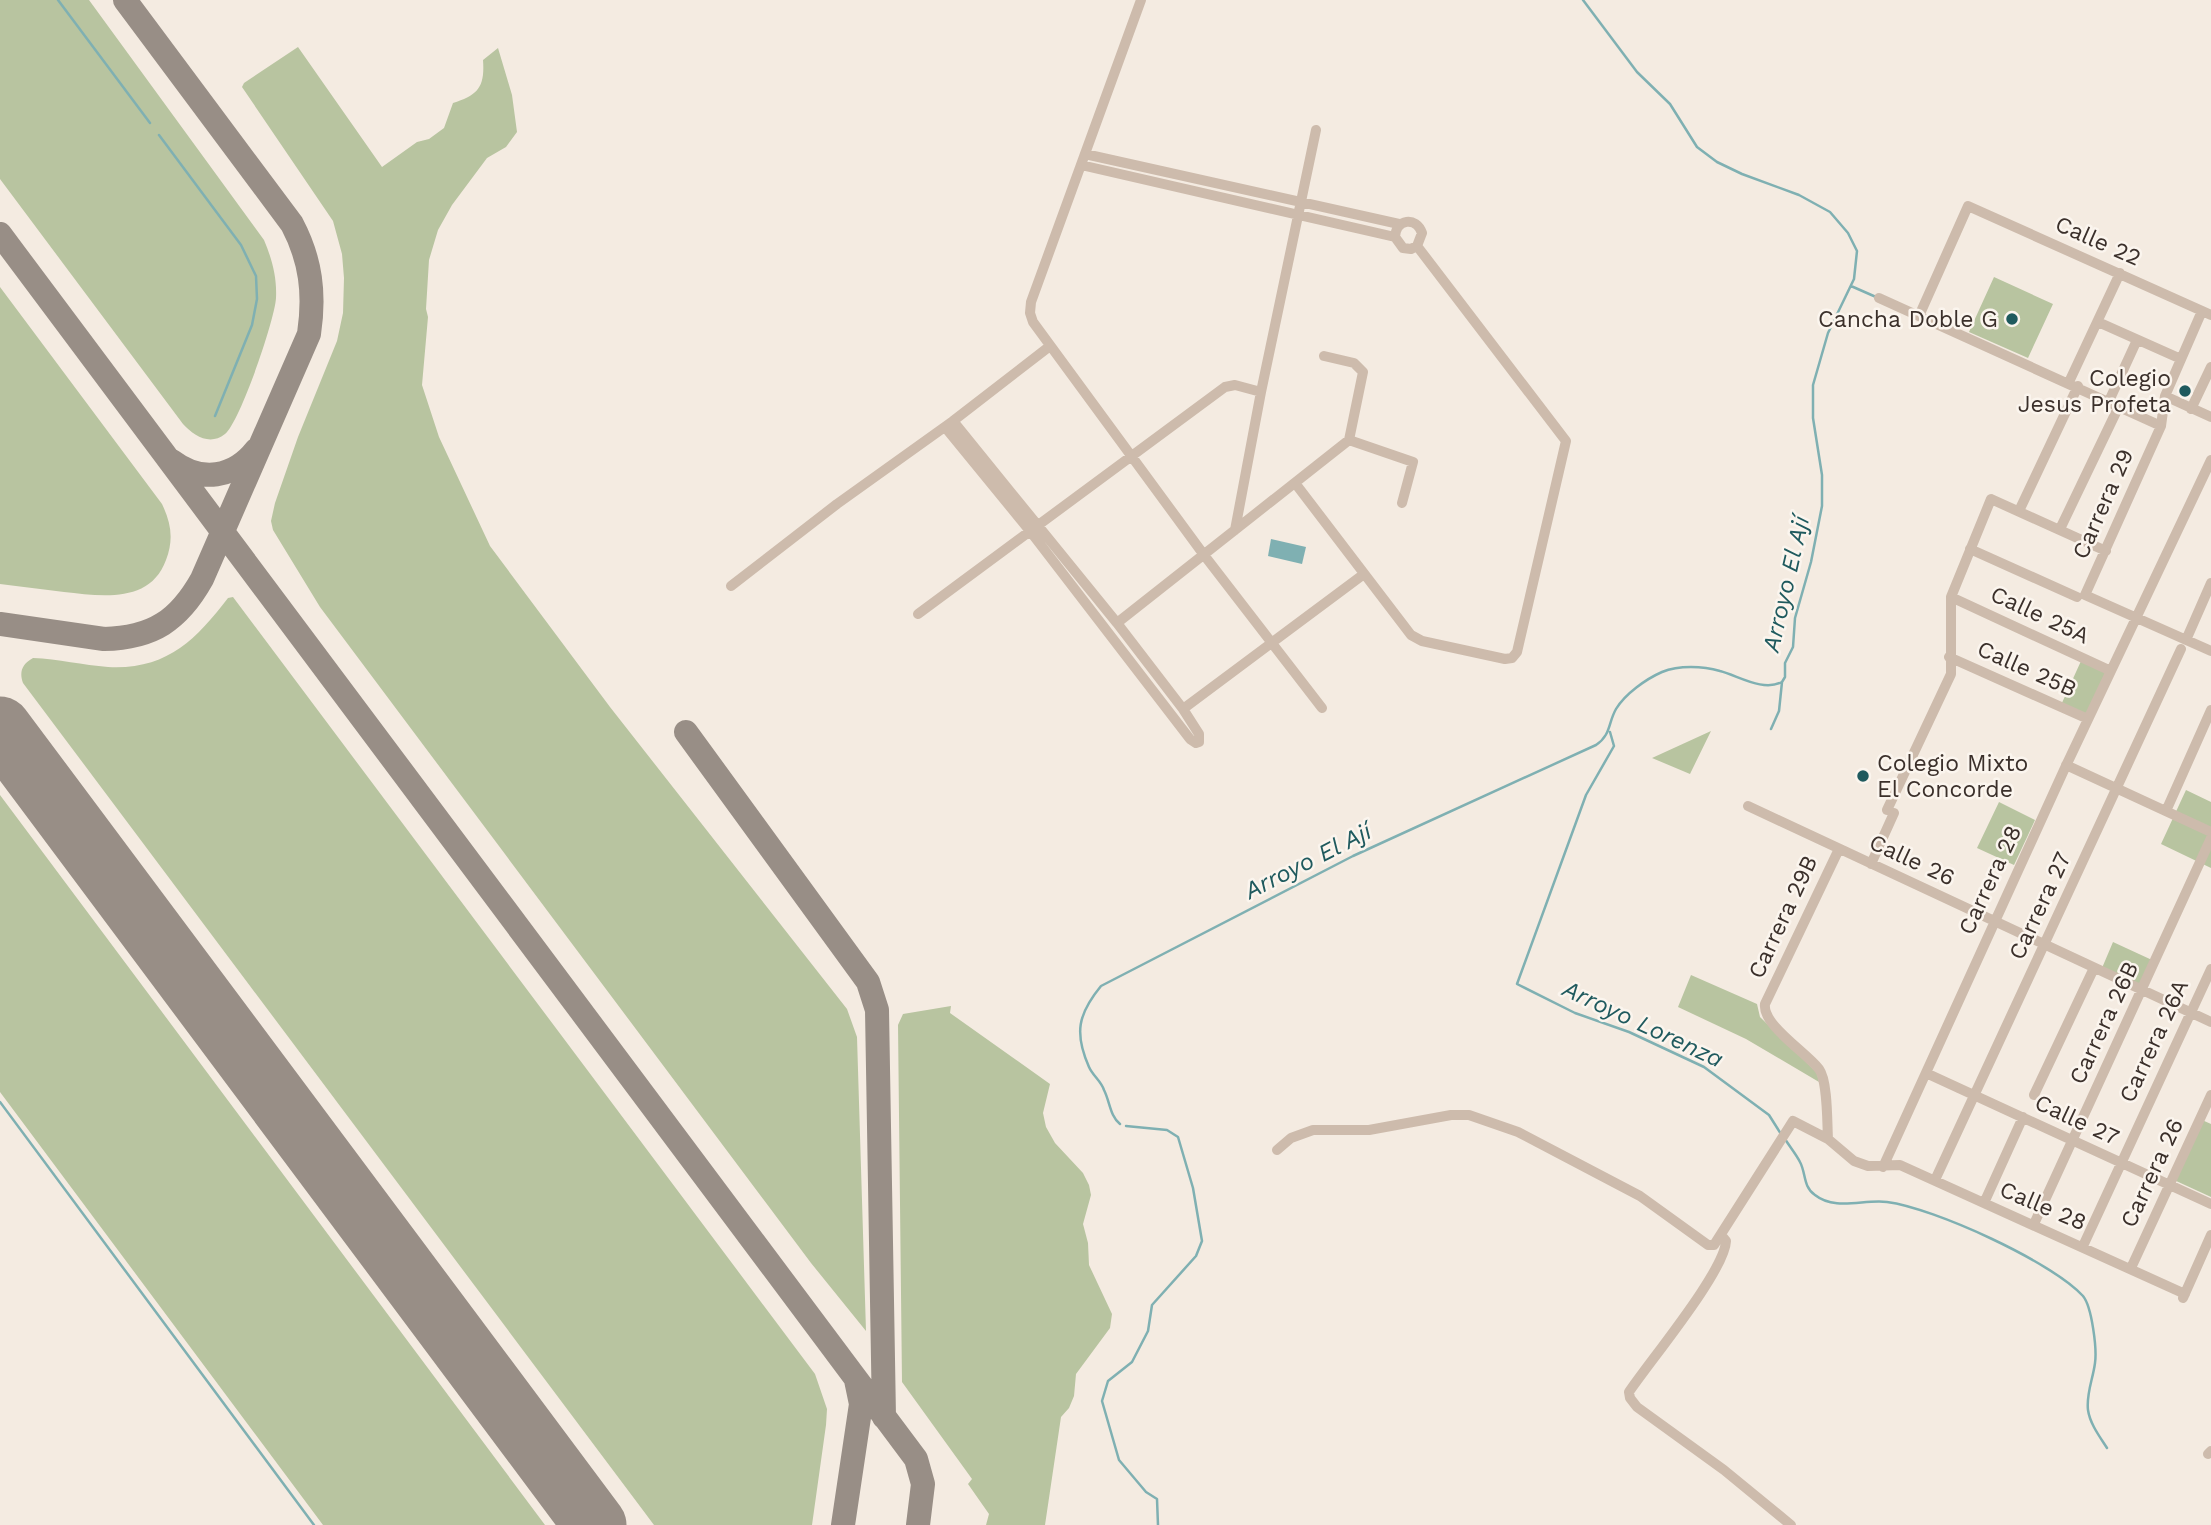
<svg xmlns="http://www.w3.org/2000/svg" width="2211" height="1525" font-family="'Work Sans',sans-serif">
<rect width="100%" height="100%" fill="#f4ebe1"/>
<path fill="#b8c4a0" d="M0,0H89L264,240C272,259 277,277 276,298C275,319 240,422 225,434C210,446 194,436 183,424L0,179Z
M298,47L382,167L417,142L429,139L444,128L453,103C478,95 485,87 483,60L498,48L512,95L517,132L506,147L487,158L452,205L438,230L429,260L426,309L428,317L422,385L439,437L490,546L610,707L847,1009L857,1037L866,1331L811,1263L320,607L273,530L271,521L275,503L298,437L337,341L343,313L344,278L342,254L333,221L242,87L244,83Z
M1994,277L2053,304L2028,358L1969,332Z
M0,287L162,504C171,523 174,539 166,560C150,604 101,596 64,592C43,589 21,587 0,584Z
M233,597L815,1374L827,1409L826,1425L812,1525H654L23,683C19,672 22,664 33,658C58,659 83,665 108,667C166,670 195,641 228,598Z
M2081,661L2108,673L2087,717L2061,705Z
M1711,731L1690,774L1652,758Z
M2186,790L2211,802V868L2161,844Z
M0,795L545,1525H323L0,1092Z
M1999,802L2035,820L2014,865L1977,848Z
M2113,942L2152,960L2141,986L2102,968Z
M1691,975L1757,1004L1760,1017L1811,1067L1817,1073L1819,1082L1746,1039L1678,1007Z
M951,1006L950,1013L1050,1084L1043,1113L1046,1127L1055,1143L1083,1173L1089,1185L1091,1195L1083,1224L1088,1243L1089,1265L1112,1314L1110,1328L1076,1374L1074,1396L1069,1408L1061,1417L1045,1525H986L989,1514L968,1484L972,1479L902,1382L898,1025L903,1014Z
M2202,1120L2211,1124V1197L2174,1180Z"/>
<path fill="#7fb0b2" d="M1271,539L1306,547L1302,564L1268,556Z"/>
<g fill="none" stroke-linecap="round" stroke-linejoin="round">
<path stroke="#7fb0b2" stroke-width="2.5" d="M58,0L150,123
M159,135L241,245L256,276L257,299L252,325L215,416
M1851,286L1876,297
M1771,729L1779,711L1782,682
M1610,732L1614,746L1586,795L1517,984L1575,1013L1629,1032L1704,1067L1769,1115L1781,1134
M0,1102L314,1525
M1120,1124C1110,1116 1110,1102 1104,1090C1101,1081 1093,1076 1089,1067C1074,1033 1078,1014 1101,986L1353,856L1596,745C1611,735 1608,723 1616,709C1625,694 1646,679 1662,672C1679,665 1703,666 1720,671C1739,676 1763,692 1782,682L1785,677V663L1793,647L1795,618L1811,562L1822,506V475L1813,418V385L1828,333L1854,279L1857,251L1848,233L1830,212L1799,195L1742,174L1717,162L1697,147L1670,104L1637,72L1583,0
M1126,1126L1167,1130L1178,1137L1193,1188L1202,1241L1196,1256L1152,1305L1148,1331L1132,1362L1108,1381L1102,1401L1119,1460L1146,1492L1157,1499L1158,1525
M1785,1139C1790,1147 1796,1154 1800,1162C1806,1173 1803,1187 1815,1195C1835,1211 1864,1199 1887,1202C1934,1208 2052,1262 2083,1296C2092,1307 2097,1349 2095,1363C2093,1379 2086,1394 2088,1410C2090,1424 2100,1437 2107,1448"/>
<path stroke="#988e86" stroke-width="24" d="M0,234L916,1459L923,1484L918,1525
M172,461C201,483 234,478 256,450
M0,624L104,639C153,638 179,620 202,579L309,334C315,294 311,260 292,224L125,0
M686,732L868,982L877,1010L884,1417
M843,1525L861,1404L856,1380"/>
<path stroke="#988e86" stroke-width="63" d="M0,728L595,1525"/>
<path stroke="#cdbbac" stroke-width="10" d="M1141,0L1031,302L1030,313L1033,322L1204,555L1322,708
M1085,154L1399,224
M1081,165L1395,237L1403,248L1411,249L1417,246L1422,233C1416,216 1396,219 1395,237
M1879,298L2161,426
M2202,311L2165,396L2161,426L2085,595L2211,651
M1919,316L1968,206L2211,315
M2098,322L2181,359
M2069,382L2120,273
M2165,396L2211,417
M2109,401L2137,340
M2191,409L2211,367
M945,427L1030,531L1190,739L1196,743L1199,742V734L1183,709L1117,623L953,421
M1349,440L1413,462L1402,503
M1295,483L1411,635L1422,641L1505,659L1512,658L1517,652L1566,441L1417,246
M2019,511L2078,386
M2060,529L2119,406
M1235,530L1261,392L1316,130
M1970,549L2077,597
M731,586L837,504L953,421L1050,346
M1951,597L2111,671
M918,614L1225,387L1235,385L1261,392
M1117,623L1349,440L1363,372L1354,363L1324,356
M2186,640L2211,583
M1949,657L2088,719
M1183,709L1364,574
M2066,765L2211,832
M1748,806L2211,1022
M1887,810L1951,674V597L1991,499L2106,551
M2166,811L2211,710
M1871,864L1894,813
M1926,1073L2211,1204
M2034,1095L2094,968
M1828,1139C1827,1123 1828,1081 1819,1069C1806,1052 1762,1025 1765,1004L1839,849
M1277,1150L1291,1138L1313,1130H1369L1451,1115H1469L1518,1132L1640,1196L1708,1245H1714L1793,1121L1828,1139L1854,1161L1868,1166L1900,1165L2185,1294
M1883,1167L2064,770L2211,460
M1935,1180L2181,649
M1984,1203L2023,1117
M2034,1224L2211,838
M1721,1235L1726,1241C1725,1271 1649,1362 1629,1392L1630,1398L1637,1407L1724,1470L1791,1525
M2083,1246L2211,969
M2131,1268L2211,1095
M2183,1298L2211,1235
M2208,1454L2211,1451"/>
</g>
<g fill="#1f5a5e" stroke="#fbf5ee" stroke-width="2.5">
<circle cx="2012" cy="319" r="7"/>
<circle cx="2185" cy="391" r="7"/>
<circle cx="1863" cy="776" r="7"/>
</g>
<g text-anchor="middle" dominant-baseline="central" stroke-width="5" stroke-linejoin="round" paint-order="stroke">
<g font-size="23" fill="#3b302b" stroke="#fbf5ee">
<text transform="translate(2098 241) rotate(24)">Calle 22</text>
<text transform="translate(2103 504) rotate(-66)">Carrera 29</text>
<text transform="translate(2040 615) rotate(25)">Calle 25A</text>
<text transform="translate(2027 669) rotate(24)">Calle 25B</text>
<text transform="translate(1912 860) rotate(25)">Calle 26</text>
<text transform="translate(1990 880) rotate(-65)">Carrera 28</text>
<text transform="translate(2040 906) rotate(-65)">Carrera 27</text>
<text transform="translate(1783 917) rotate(-65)">Carrera 29B</text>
<text transform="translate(2104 1023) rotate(-65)">Carrera 26B</text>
<text transform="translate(2154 1041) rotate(-65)">Carrera 26A</text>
<text transform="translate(2077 1120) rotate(25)">Calle 27</text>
<text transform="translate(2152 1173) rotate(-65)">Carrera 26</text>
<text transform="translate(2043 1206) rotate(23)">Calle 28</text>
</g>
<g font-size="23" fill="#3b302b" stroke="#fbf5ee" text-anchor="end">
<text x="1998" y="319">Cancha Doble G</text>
<text x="2171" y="378">Colegio<tspan x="2171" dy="26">Jesus Profeta</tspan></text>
<text x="1877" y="763" text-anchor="start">Colegio Mixto<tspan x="1877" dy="26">El Concorde</tspan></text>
</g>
<g font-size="24" font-style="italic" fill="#1f5a5e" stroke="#fbf5ee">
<text transform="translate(1786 584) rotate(-77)">Arroyo El Ají</text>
<text transform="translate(1308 861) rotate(-27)">Arroyo El Ají</text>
<text transform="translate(1643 1024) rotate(25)">Arroyo Lorenza</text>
</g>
</g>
</svg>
